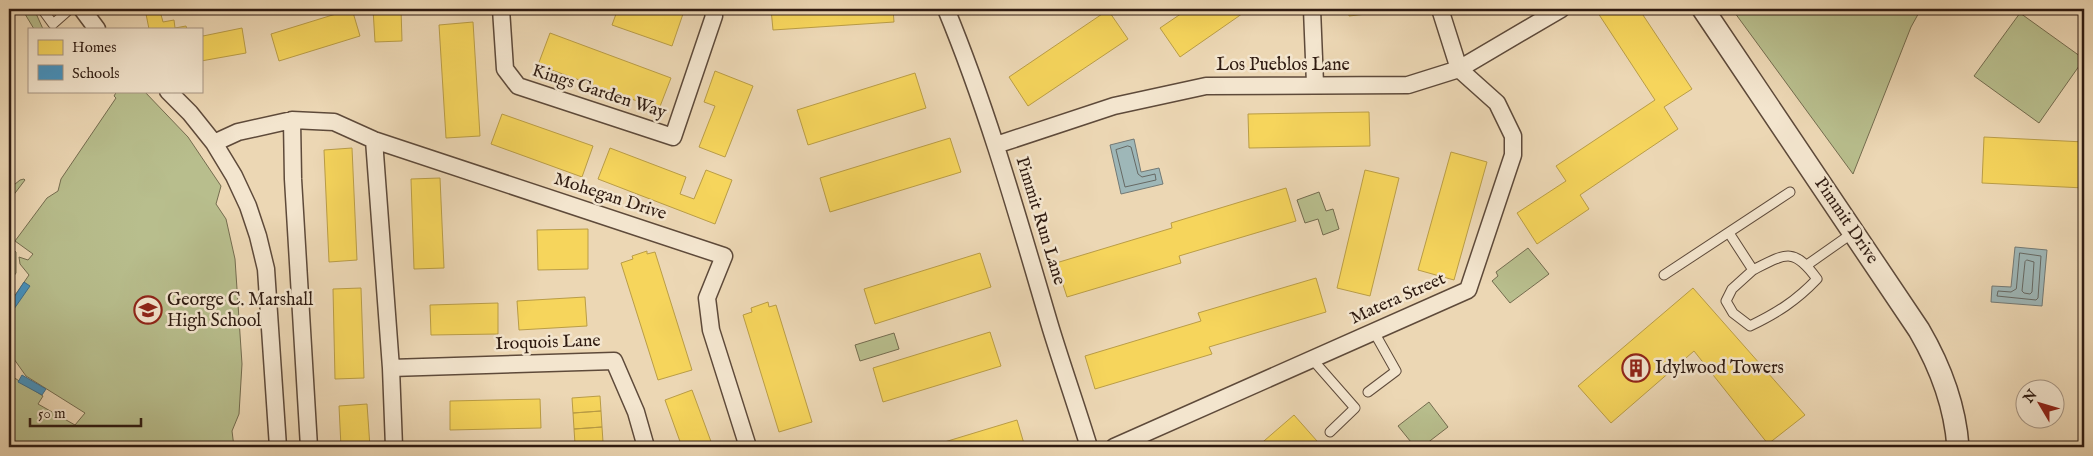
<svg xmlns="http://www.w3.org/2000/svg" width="2093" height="456" font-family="'IM FELL English',serif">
<rect width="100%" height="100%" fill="#ecd7b4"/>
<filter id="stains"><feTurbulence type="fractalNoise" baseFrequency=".004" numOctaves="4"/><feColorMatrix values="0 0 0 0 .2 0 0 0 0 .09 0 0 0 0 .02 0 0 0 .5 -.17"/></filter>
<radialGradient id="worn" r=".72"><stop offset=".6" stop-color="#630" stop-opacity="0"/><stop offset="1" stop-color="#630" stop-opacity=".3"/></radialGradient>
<path fill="#b8be8d" stroke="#746c4f" d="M22,9H34L43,29H34Z
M1732,9H1921L1911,27L1853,174Z
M2020,13L2084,59L2039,123L1974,76Z
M117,91H144L188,137L221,186L216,204L226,219L235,259L242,364L239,414L232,431L234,447H9V380L13,377L43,396L38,404L75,425L85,413L26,376L9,352V304L29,275L20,264L19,257L28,260L33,254L15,241L47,198L58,191L61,179L116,98L114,96Z
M24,179L25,180L9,201V189L20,180Z
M1319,192L1326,211L1333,209L1339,229L1323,235L1318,219L1305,223L1297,200Z
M11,248L16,252V273L9,283V251Z
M1528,248L1549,274L1510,303L1492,281L1498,276L1496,272Z
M894,333L899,349L860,361L855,345Z
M1429,402L1448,427L1422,447H1415L1398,426Z"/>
<path fill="#9eb7b8" stroke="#727975" d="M1134,139L1141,172L1159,168L1163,184L1121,194L1110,145Z
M2015,247L2047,250L2042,306L1991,302L1992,286L2011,287Z"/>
<path fill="#f6d55c" stroke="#ba9d46" d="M352,9L360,36L279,61L271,34Z
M373,9H401L402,41L375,42Z
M523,9H558L523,10Z
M602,9H677L684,11L672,46L612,25L616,14Z
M771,9H893L894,22L773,30Z
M1188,9H1249L1180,57L1160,28Z
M1348,9H1385V12L1349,16Z
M1599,9H1639L1692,89L1664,107L1678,129L1580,195L1589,209L1537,244L1517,213L1566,181L1556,166L1655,100L1596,10Z
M1108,10L1128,39L1028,106L1009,77Z
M160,11L163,22L174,20L175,28L186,26L187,29H149L146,14Z
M473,22L480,136L446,138L439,25Z
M242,28L246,53L201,61V30L203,36Z
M550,33L671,78L659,109L538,65Z
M715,71L753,86L725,157L699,147L715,106L704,102Z
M915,73L926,108L808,145L797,110Z
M1369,112L1370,146L1249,148L1248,114Z
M502,114L593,146L582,177L491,144Z
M1984,137L2084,142V188L1982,183Z
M950,138L961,172L830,212L820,178Z
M352,148L357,260L329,262L324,150Z
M610,148L686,177L680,194L694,199L706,170L732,180L715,224L598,179Z
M1451,152L1487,162L1454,280L1418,270Z
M1365,170L1399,178L1370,296L1337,288Z
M440,178L444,268L414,269L411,179Z
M1286,188L1296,221L1179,256L1181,263L1067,297L1056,263L1172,228L1171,223Z
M588,229V269L538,270L537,230Z
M647,251V254L655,252L692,370L658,380L621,263L633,259L632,256Z
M980,253L991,287L875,324L864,289Z
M1316,278L1326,312L1209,347L1212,354L1095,389L1085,356L1201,321L1198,313Z
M361,288L364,378L335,379L333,289Z
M1693,288L1805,415L1768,444L1694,351L1611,423L1578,386Z
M585,297L587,326L519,330L517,301Z
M768,302L769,307L776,305L812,422L779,432L743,315L752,312L751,308Z
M498,303V334L431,335L430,305Z
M990,332L1001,366L883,402L873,368Z
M692,390L713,447H682L665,400Z
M600,396L601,411L573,413L572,398Z
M540,399L541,428L450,430V401Z
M367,404L370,447H341L339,406Z
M601,411L602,427L574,429L573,413Z
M1294,415L1317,441L1310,447H1257Z
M1017,420L1025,447H928Z
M602,427L603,442L575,444L574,429Z
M603,442V447H575V444Z"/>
<path fill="#4393c3" stroke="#3d6f8e" d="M24,282L30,286L14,309L9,305Z
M22,375L46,389L42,395L18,382Z"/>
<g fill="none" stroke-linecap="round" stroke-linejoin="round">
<path stroke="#666964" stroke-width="1" d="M1128,146L1131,147L1138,174L1142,177L1155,174L1156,180L1125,187L1116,150Z
M2020,253L2041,256L2038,298L2036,300L1997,296L1998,291L2011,292L2016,289Z
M2027,260L2034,262L2032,292L2030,294L2024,293L2022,291L2025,262Z"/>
<g stroke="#5e4a3a" stroke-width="11">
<path id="service" d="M42,9L53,24L70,9
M1729,233L1753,270C1786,253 1794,247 1817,279C1796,301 1777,313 1750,326L1733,313L1726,301L1732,289L1753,270
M1807,265L1854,232
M1664,275L1790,192
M1312,359L1355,408L1330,432
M1368,392L1396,371L1374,332"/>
</g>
<g stroke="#5e4a3a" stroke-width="19">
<path id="minor" d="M82,9L97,29
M501,9L505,69L518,86L673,137L714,16L712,9
M946,9C989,113 1019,221 1051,329C1063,368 1077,408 1089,447
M1312,9L1315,84
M168,91L190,113L214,143L234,176L248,206L258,236L266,269L278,447
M292,120L334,122L374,140L724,256L707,298L711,330L748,447
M374,140L391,368L394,447
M214,143L238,132L292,120L293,179L309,447
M996,145L1114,106L1206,86L1408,85L1459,69L1561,9
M391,368L614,361L636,412L646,447
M1114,447L1468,290L1513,155V136L1497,103L1459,69L1440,9"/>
</g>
<g stroke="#5e4a3a" stroke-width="24">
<path id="tertiary" d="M1703,9L1919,330C1940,366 1955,405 1958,447"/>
</g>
<use href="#service" stroke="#f3e5ce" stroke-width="9"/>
<use href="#minor" stroke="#f3e5ce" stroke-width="16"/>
<use href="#tertiary" stroke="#f3e5ce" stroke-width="21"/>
</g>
<defs>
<g id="school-ring" transform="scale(1.4375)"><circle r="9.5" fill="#f3e5ce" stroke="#8f2418" stroke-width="1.5"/><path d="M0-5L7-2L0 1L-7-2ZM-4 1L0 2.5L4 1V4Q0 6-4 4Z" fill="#8f2418"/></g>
<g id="building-ring" transform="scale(1.4375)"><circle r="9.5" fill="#f3e5ce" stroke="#8f2418" stroke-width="1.5"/><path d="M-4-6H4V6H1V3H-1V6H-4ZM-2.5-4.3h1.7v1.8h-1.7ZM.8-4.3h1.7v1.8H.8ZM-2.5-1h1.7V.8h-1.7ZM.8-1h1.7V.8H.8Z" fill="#8f2418"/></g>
</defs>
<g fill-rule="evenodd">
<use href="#school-ring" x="148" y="310"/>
<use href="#building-ring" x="1636" y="368"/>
</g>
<g text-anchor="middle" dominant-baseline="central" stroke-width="5" stroke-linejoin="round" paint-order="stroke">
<g font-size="18" fill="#2f1b11" stroke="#f3e5ce">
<text x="1283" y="65">Los Pueblos Lane</text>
<text transform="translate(599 92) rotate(18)">Kings Garden Way</text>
<text transform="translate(610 197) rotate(18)">Mohegan Drive</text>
<text transform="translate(1040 221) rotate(73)">Pimmit Run Lane</text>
<text transform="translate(1846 221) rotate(56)">Pimmit Drive</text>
<text transform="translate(1398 299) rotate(-24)">Matera Street</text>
<text transform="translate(548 343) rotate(-2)">Iroquois Lane</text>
</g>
<g font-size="18" fill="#2f1b11" stroke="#f3e5ce" text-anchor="start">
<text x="167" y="300">George C. Marshall<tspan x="167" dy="21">High School</tspan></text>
<text x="1655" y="368">Idylwood Towers</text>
</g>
</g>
<rect width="2093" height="456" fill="none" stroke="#ecd7b4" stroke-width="30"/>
<rect x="10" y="10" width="2073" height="436" fill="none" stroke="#2f1b11" stroke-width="2.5"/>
<rect x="15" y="15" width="2063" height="426" fill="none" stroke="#2f1b11"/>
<rect x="28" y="28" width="175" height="65" fill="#f3e5ce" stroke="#a59482"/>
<rect x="38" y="40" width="25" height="15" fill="#f6d55c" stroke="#a59482"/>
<text x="72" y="52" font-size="15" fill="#2f1b11">Homes</text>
<rect x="38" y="65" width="25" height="15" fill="#4393c3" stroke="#a59482"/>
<text x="72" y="78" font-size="15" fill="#2f1b11">Schools</text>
<g transform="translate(2040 404) rotate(308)"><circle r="24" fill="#f3e5ce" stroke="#a59482"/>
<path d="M0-4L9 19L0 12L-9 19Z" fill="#8f2418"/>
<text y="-8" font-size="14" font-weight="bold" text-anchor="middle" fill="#2f1b11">N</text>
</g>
<path d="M30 418v8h111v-8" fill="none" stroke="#2f1b11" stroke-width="2.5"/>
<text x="38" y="418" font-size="15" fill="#2f1b11" stroke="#f3e5ce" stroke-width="4" paint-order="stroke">50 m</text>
<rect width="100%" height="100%" filter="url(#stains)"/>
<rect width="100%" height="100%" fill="url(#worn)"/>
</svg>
